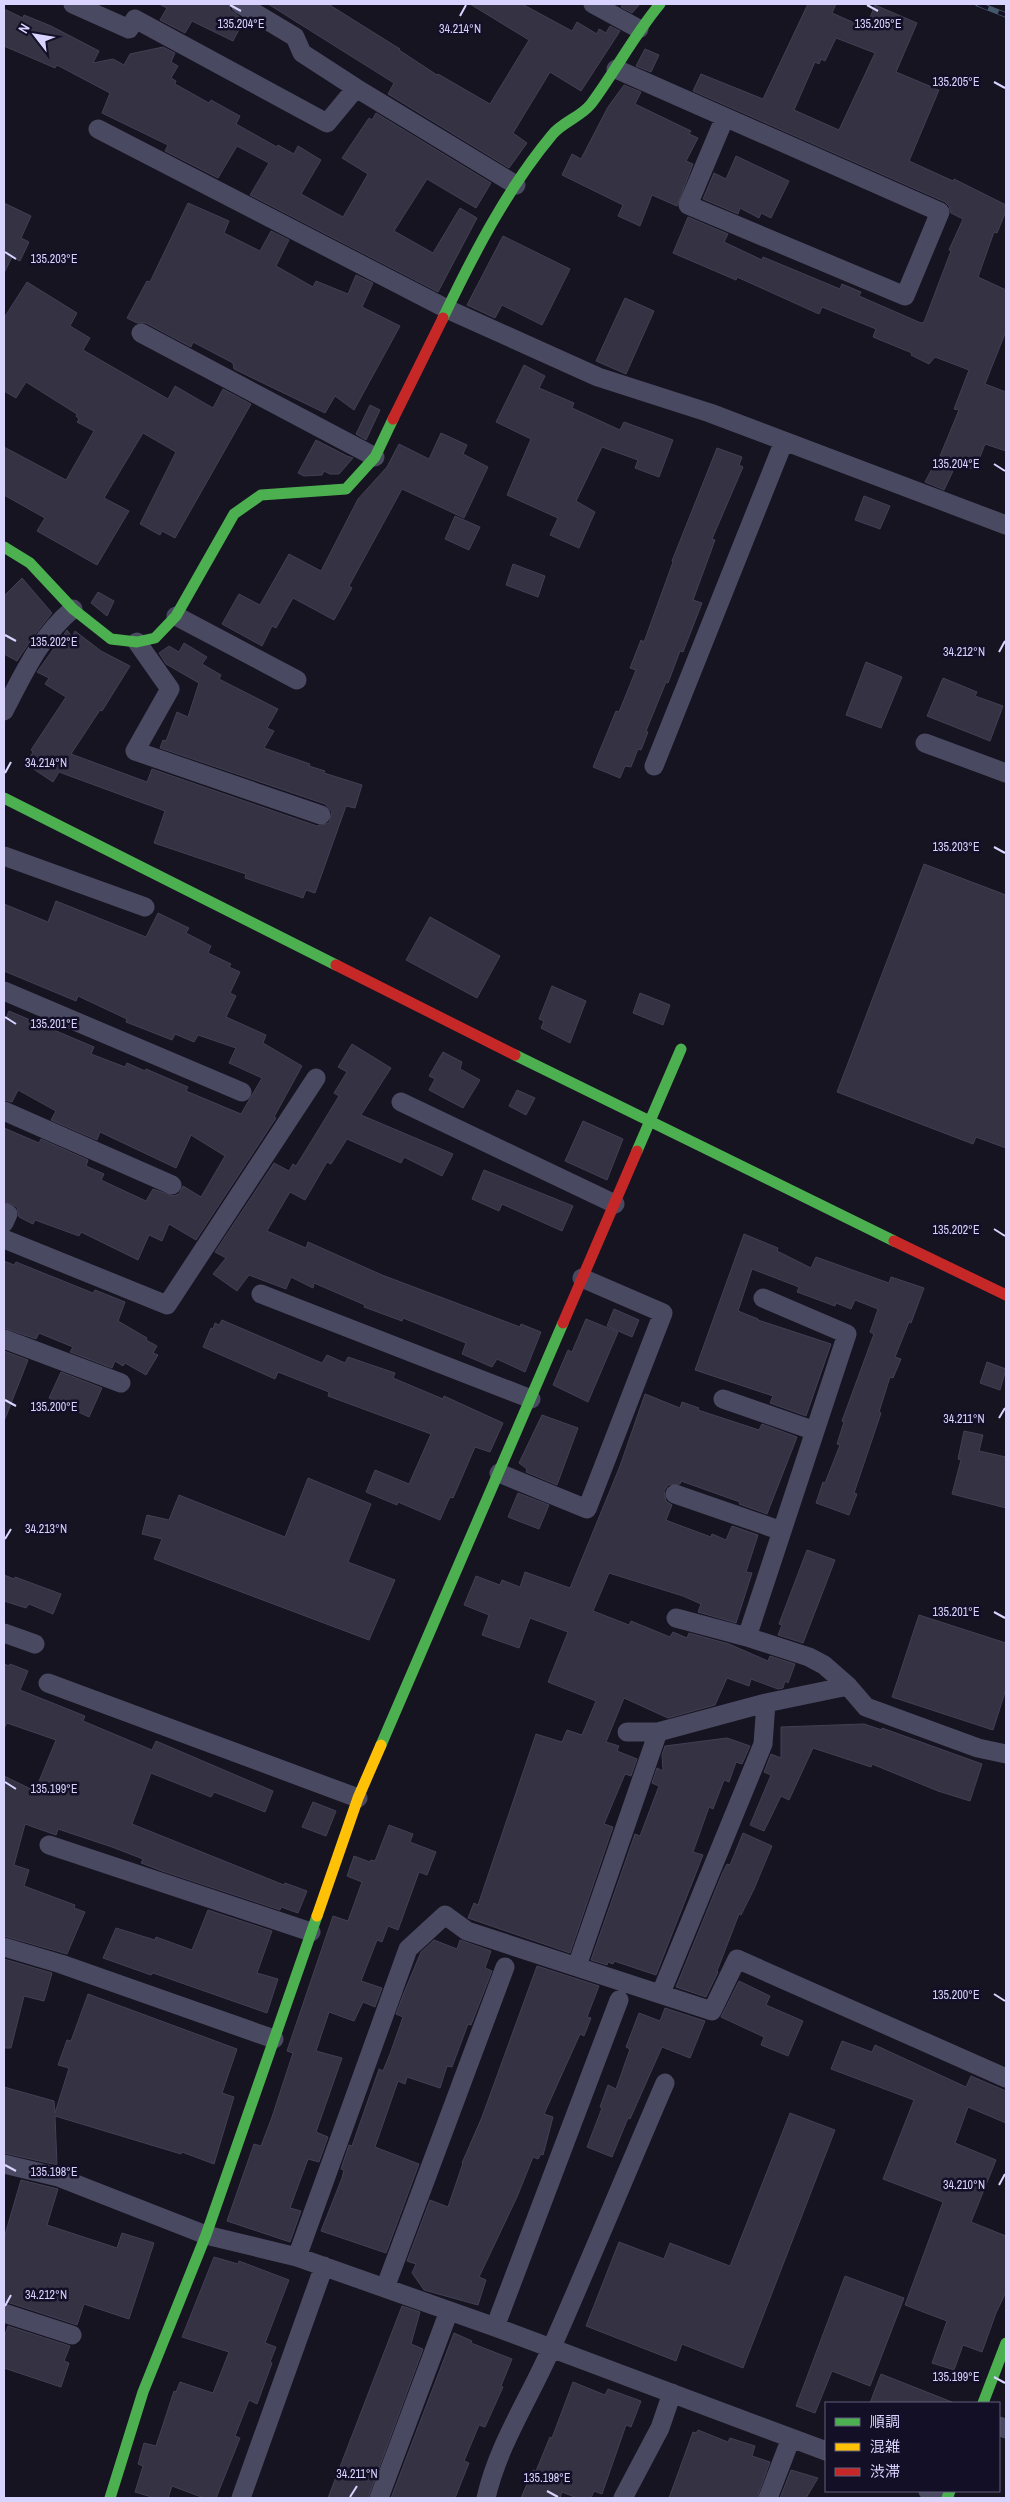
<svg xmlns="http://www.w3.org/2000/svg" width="1010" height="2502" font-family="'Archivo Narrow','Noto Sans JP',sans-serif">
<rect width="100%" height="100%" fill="#161421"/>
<path fill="#343243" stroke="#433f54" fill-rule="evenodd" d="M159,4H229L230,10L244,20L233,41L192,21L185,33L160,20L167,8Z
M268,4H328L400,49L399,50L437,75L438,74L490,104L529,40L470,4H522L572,31L577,22L597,34L599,29L606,33L610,26L620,31L581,91L550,72L513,133L527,143L509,168L388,94L394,83Z
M623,4H640L632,13L621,7Z
M808,4H836L832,13L866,28L875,5L917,23L896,72L939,90L909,161L953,181L954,179L1006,205V211L997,233L994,232L978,277L1006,290V331L985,384L1006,392V451L985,444L975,470L940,456L959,410L954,409L969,370L935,357L929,364L911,355L912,353L873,337L876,329L822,307L819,314L737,277L736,280L673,253L688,217L728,234L724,242L762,260L763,257L840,289L842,284L861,292L859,296L921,323L924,322L951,251L949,250L963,219L951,213L949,206L945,202L693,91L701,74L763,99ZM836,38L875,53L839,130L794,110L815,62L819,64L821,59L825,61Z
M4,9L23,18L24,15L51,26L99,51L93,63L113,59L124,65L130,54L163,47L175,53L171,62L178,66L171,78L176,81L175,84L209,103L211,100L240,116L236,124L277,147L278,145L294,154L298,146L321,160L301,194L343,217L368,174L342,158L369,118L372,120L376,113L491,183L476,208L427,179L394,231L433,253L460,208L477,218L438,292L250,195L269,163L237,146L218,178L165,151L168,145L102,113L110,93L57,65L55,68L4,46Z
M645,49L659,55L651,72L636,66Z
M624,85L641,92L635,104L691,131L689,134L698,138L686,161L693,164L677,206L652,195L640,226L618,216L623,205L562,175L572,154L581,159L608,107Z
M736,156L789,181L771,218L761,213L759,218L740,208L738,214L703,199L714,173L726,179Z
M4,203L31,216L21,238L29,242L20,261L12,257L4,273Z
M188,203L229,221L224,233L260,251L271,231L289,240L276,266L313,287L316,281L348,294L356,275L373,283L362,307L400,326L354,410L335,396L325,413L234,369L233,363L193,342L191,347L146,323H137L127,318L147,281L150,282Z
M503,236L570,269L542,325L502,305L495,318L467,305Z
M27,282L77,313L70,326L90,338L83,350L168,399L175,386L213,408L223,389L251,404L175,538L162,531L160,535L140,524L176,452L143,433L104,498L129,511L97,565L37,531L45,518L4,495V447L66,480L94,431L77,422L79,419L76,416L77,414L26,382L16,398L4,391V318Z
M625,298L654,311L626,374L596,361Z
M524,365L545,376L539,388L574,403L572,408L620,430L624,422L673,440L659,477L635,468L638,460L602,447L576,501L595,512L579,548L550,535L558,518L507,495L531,439L496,422Z
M370,405L380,410L366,440L356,434Z
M441,433L467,445L463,454L488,467L464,518L402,489L349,586L352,588L334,620L293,598L276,628L272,626L262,646L222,624L239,594L260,605L289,554L321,571L358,499L387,467L399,444L429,459Z
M316,440L347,456L353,458L339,474H330L324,471L322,475L304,476L298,473Z
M717,448L742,457L739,465L743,467L712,539L715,540L693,600L702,603L683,652L680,651L668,683L666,682L646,731L648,732L641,750L638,749L631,767L625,766L620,778L593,767L616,711L619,712L636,670L630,668L641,640L644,642L673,562L672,561Z
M935,463L953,471L944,490L925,482Z
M864,496L890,506L880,529L855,520Z
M455,516L480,527L469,550L445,539Z
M513,564L545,576L538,597L506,585Z
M22,578L52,613L33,637L17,661L4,654V596Z
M98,592L114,601L107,616L91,603Z
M67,630L72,637L75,631L101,651L130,666L102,711L100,710L71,754L147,782L152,769L317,826L329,823L332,812L325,804L160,748L163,740L166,741L177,712L188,717L199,683L166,664L159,653L169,646L179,652L184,643L207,657L202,664L221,675L219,679L278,709L267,728L274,731L264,748L310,764L309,766L325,771L324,773L362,785L355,808L346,806L315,893L306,890L303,898L245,878L246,874L154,843L165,811L59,772L53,782L26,764L33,752L31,750L66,697L45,684L49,678L37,672Z
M866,662L902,677L881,728L846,715Z
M943,678L977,692L975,696L1003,706L990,741L927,716Z
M924,864L1006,895V1148L976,1137L973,1144L837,1092Z
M56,901L146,937L158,913L189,928L186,933L211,946L208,953L231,964L229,967L240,972L230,993L236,996L226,1017L266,1035L263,1043L302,1066L274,1117L276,1118L196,1240L169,1224L162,1241L149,1235L138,1260L81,1232L79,1236L35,1220L33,1224L19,1217L17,1207L4,1201V1128L39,1143L41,1139L88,1160L86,1166L104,1174L101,1180L146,1201L153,1189L173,1196L179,1194L183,1186L201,1197L225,1156L191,1135L176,1168L100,1132L97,1140L51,1120L56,1111L18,1090L12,1102L4,1100V1023L9,1011L94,1047L91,1054L125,1067L127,1063L145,1071L146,1069L188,1087L186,1091L241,1114L262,1078L229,1063L236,1048L198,1035L194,1042L175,1034L172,1040L126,1022L127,1019L78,996L76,1001L4,971V904L48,922Z
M430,917L500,956L477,998L406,960Z
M552,986L586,1001L570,1043L541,1028L544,1021L539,1019Z
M640,993L670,1005L663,1025L633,1013Z
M352,1044L391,1068L361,1115L453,1154L442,1176L404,1157L401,1163L347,1139L331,1164L327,1162L305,1200L290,1192L267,1231L306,1248L308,1242L382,1275L520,1327L521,1324L541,1332L525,1372L497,1359L492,1367L462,1354L466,1343L403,1318L402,1321L364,1307L365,1305L314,1283L313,1288L291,1277L286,1289L249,1275L237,1291L213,1274L226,1258L215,1252L274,1163L289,1171L293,1164L296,1166L317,1132L339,1096L334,1093L347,1072L338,1067Z
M443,1052L462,1062L460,1069L480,1080L463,1108L429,1090L435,1079L429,1076Z
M517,1090L535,1098L526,1115L509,1106Z
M583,1121L623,1139L607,1180L565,1161Z
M484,1170L573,1206L562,1231L502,1204L499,1211L472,1199Z
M744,1234L778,1248L777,1251L811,1268L816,1257L889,1283L891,1277L924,1288L911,1323L909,1322L895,1357L901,1359L893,1378L890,1377L879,1412L881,1413L854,1493L857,1494L849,1515L816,1503L823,1482L825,1483L840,1445L837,1444L844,1422L842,1421L874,1334L870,1332L878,1309L855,1300L851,1309L836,1303L835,1306L797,1292L799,1287L752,1269L738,1311L758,1319V1320L831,1344L806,1416L770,1403L773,1396L695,1370Z
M4,1261L14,1265L16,1262L93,1293L95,1290L125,1302L118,1321L147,1338L146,1340L157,1346L153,1353L158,1355L146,1375L125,1363L123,1366L115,1361L112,1368L70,1352L73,1347L39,1333L36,1339L4,1328Z
M614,1309L639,1320L632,1337L607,1326Z
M586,1319L618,1332L588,1402L553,1385L568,1350L572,1352Z
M222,1320L322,1363L327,1355L345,1363L348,1357L395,1373L393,1378L443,1399L444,1396L503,1423L490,1452L475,1447L453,1498L450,1497L440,1520L398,1502L397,1505L366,1492L375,1470L409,1484L431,1434L328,1396L329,1392L278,1372L275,1379L203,1347L211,1328L213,1329L215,1323L219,1325Z
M4,1351L28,1360L5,1419H4Z
M987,1362L1006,1369L1000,1390L980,1383Z
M61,1372L102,1388L89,1417L49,1398Z
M645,1394L680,1408L682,1402L699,1408L698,1410L759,1430L762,1424L797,1437L767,1514L739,1504L740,1502L681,1481L680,1484L668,1485L664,1491L666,1501L672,1505L666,1520L668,1521L711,1537L712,1534L726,1540L732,1526L758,1535L746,1572L752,1573L736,1623L698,1612L701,1604L683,1596L609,1573L593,1611L629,1625L631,1621L670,1637L673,1632L687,1638L689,1633L729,1644L768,1661L770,1656L795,1664L788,1683L785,1681L783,1688L778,1689L751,1679L749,1686L727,1678L715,1705L668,1718L624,1698L606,1742L619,1746L617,1751L637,1759L631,1776L625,1774L604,1824L613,1827L570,1953L468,1918L474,1903L478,1905L536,1734L562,1742L567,1730L582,1735L596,1701L548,1682L568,1632L530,1618L519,1648L482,1635L489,1615L464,1605L476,1576L500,1585L502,1580L520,1587L525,1572L570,1588L620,1466Z
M542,1415L578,1428L557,1485L526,1472L527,1469L519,1463Z
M964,1431L983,1435L979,1451L1006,1457V1508L952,1494L961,1460L958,1459Z
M308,1478L371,1504L348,1562L395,1580L369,1640L154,1559L162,1539L142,1534L147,1515L169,1520L179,1495L285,1537Z
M518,1493L549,1505L539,1529L508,1517Z
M807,1550L835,1560L803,1643L778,1635L782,1625L779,1624Z
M4,1575L14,1579L15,1577L61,1594L53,1614L29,1604L26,1608L4,1601Z
M919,1615L1006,1643V1689L993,1730L892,1697Z
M4,1664L9,1666L10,1664L28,1671L20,1690L85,1716L83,1721L152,1750L156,1741L273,1791L265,1812L214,1792L211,1797L151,1773L132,1824L284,1885L285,1883L307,1891L298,1913L281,1907L280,1910L162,1871L141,1863L143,1859L112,1847L58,1829L56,1835L25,1824L14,1865L29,1870L24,1886L75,1905L74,1908L85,1912L67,1954L4,1936V1776L35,1791L56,1740L7,1723L4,1728Z
M864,1724L882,1730V1728L982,1764L970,1801L938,1791L872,1764L871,1767L813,1748L789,1800L781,1796L764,1831L750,1825L771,1775L764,1772L771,1754L781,1758V1727Z
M727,1738L750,1746L742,1764L736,1762L729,1782L724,1780L713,1809L709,1807L693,1852L703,1855L656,1975L614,1961L613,1964L608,1962L607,1965L591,1960L635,1834L640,1836L659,1786L652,1783L657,1768L663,1771L662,1755L665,1746Z
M313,1802L336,1811L326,1836L302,1827Z
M389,1825L413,1834L410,1842L436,1852L427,1875L419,1872L398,1930L388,1926L382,1942L377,1940L361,1981L382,1988L375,2007L363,2002L354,2021L329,2012L316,2051L342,2058L316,2132L328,2137L319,2162L308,2159L290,2208L301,2211L290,2242L227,2221L254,2144L261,2146L272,2117L293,2053L287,2051L333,1916L348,1921L362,1882L347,1876L354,1856L370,1862L371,1860L375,1861Z
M743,1833L772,1846L754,1889L741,1915L739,1914L717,1971L718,1972L706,1997L676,1987L722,1874L727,1864L730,1865Z
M208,1910L272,1931L257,1973L278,1979L267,2013L153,1973L151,1975L103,1958L116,1928L155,1940L156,1937L192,1950Z
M434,1940L457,1949L460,1940L491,1951L485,1968L492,1971L471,2025L468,2024L452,2067L447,2066L440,2088L407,2077L405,2084L398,2081L375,2147L419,2164L386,2253L321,2231L342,2178L344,2170L341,2169L349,2145L352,2146L379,2069L383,2071L390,2054L403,2017L396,2014L403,1995L421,1952Z
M4,1959L52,1973L44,2001L24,1996L11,2048H4Z
M537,1966L599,1986L587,2017L591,2018L584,2036L580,2034L544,2114L553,2117L543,2155L541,2154L538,2159L533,2157L517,2197L479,2277L486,2280L478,2305L424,2290L412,2273L416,2264L407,2261L430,2200L448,2207L463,2163H462L482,2117Z
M739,1981L770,1996L766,2005L803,2021L788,2056L761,2045L764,2037L721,2017Z
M88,1994L237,2049L222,2093L234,2097L214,2164L182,2152L181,2154L55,2116L57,2165L4,2153V2087L54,2101L55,2113L69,2068L58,2065L67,2040L71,2041Z
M665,2008L705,2021L690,2058L662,2047L630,2119L628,2118L612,2157L587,2147L602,2108L600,2107L608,2085L616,2089L630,2049L626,2047L639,2013L660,2021Z
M842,2041L872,2052L875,2045L966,2087L971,2076L1006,2091V2123L968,2107L955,2143L996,2160L971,2222L1006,2236V2292L996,2313L982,2352L963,2345L954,2370L932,2363L947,2321L905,2305L943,2202L883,2179L914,2100L831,2069Z
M790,2113L835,2130L743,2368L682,2344L676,2361L586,2326L619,2242L664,2259L670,2243L730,2266Z
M21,2180L58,2189L47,2225L117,2248L122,2233L154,2243L129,2319L84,2304L77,2325L4,2301V2238Z
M214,2257L238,2264L239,2261L289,2280L265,2343L276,2347L270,2362L272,2363L257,2404L249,2400L235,2436L240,2438L216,2498H204L172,2486L168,2498H155L135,2492L143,2466L138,2464L144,2443L156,2446L174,2391L176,2392L180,2382L213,2393L229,2352L182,2337Z
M845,2276L904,2298L870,2386L832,2371L815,2413L796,2406Z
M402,2306L420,2312L411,2344L423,2349L368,2498H328Z
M8,2326L70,2346L64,2361L69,2363L61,2387L4,2368V2338Z
M454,2333L472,2341L471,2343L512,2359L501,2386L503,2387L485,2427L479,2425L464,2461L469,2463L455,2498H391Z
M881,2374L952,2402V2403H870Z
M573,2382L605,2395L608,2389L641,2401L631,2427L626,2425L602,2494L594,2491L591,2498H577L562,2492L560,2498H521L533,2470L536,2471L550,2437L552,2438Z
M698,2430L728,2442L730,2438L755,2446L752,2456L770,2462L757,2498H669L693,2432L696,2433Z
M791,2470L818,2478L806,2498H780Z"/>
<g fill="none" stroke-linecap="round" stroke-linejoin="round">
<path stroke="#4a4962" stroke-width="19" d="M73,4L129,29L135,19L327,123L356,88L516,185
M240,4L295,37L302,53L356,88
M593,4L639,29
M616,69L940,212L905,296L688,205L725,117
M98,129L447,309L598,377L710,413L1006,525
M141,333L375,457
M176,616L297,680
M137,642L170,689L135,751L321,815
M4,711C23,675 40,636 73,609
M925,743L1006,773
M654,766L784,441
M4,856L145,907
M4,991L242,1092
M401,1102L615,1204
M4,1111L172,1185
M4,1212L8,1214L4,1223
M4,1239L167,1305L316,1078
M261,1294L531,1399
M4,1339L121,1383
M723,1399L815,1431
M499,1473L587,1509L663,1313L582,1278
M675,1494L782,1531
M676,1618L747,1637L809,1657L824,1665L848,1686L866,1707L978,1748L1006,1754
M4,1633L35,1644
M747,1637L847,1334L763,1298
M48,1683L358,1798
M627,1732H658L766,1703L848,1686
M49,1845L311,1932
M4,1947L61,1964L274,2039
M577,1966L658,1732
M661,1993L763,1744L766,1703
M4,2164L58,2177L206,2235L297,2257L495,2327L826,2451
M297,2257L408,1949L445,1915L467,1931L712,2011L737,1959L1006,2078
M385,2288L505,1967
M4,2313L72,2335
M495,2327L619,2000
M999,2426L1006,2429
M928,2491L945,2498
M241,2498L324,2266
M379,2498L449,2311
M486,2498C498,2445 529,2399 551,2349C590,2261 627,2171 665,2083
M623,2498L660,2428L672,2393
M768,2498L791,2438"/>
<path stroke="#4caf50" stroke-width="11" d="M443,318C473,255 507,189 552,135C562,122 581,117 591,104C615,72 634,35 660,4
M4,547L30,563L73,609L111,639L137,642L155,638L176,616L234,514L261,495L346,489L375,457L393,419
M4,798L336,965
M515,1055L894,1241
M637,1151L681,1049
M381,1745L563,1323
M983,2403L1006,2343
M110,2498L143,2392L206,2235L317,1916
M947,2498L950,2491"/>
<path stroke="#ffc107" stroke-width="11" d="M317,1916L358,1798L381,1745"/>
<path stroke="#c62828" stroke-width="11" d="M393,419L443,318
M336,965L515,1055
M894,1241L1006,1295
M563,1323L637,1151"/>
<g stroke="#43596b" stroke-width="5.5">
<path id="rail" d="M978,4L1006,15"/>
</g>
<use href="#rail" stroke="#130f26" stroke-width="4" stroke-dasharray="11" stroke-linecap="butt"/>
</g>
<path fill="none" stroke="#d9d4ff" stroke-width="2" d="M230,5L241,11M867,5L878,11M460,16L466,5M994,82L1005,88M5,252L16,259M994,464L1005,471M5,635L16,641M999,652L1005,641M5,773L11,762M994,847L1005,853M5,1017L16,1024M994,1229L1005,1236M5,1400L16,1406M999,1418L1005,1408M5,1539L11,1529M994,1612L1005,1618M5,1782L16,1789M994,1994L1005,2001M5,2165L16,2171M999,2185L1005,2174M5,2306L11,2295M994,2377L1005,2383M547,2491L558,2497M350,2497L357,2486"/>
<g font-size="12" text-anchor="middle" fill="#d9d4ff" stroke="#130f26" stroke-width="5" stroke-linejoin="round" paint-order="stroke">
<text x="241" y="28">135.204°E</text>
<text x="878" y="28">135.205°E</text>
<text x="460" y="33">34.214°N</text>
<text x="956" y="86">135.205°E</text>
<text x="54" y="263">135.203°E</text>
<text x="956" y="468">135.204°E</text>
<text x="54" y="646">135.202°E</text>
<text x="964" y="656">34.212°N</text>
<text x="46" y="767">34.214°N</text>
<text x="956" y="851">135.203°E</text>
<text x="54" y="1028">135.201°E</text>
<text x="956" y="1234">135.202°E</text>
<text x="54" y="1411">135.200°E</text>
<text x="964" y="1423">34.211°N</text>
<text x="46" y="1533">34.213°N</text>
<text x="956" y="1616">135.201°E</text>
<text x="54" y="1793">135.199°E</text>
<text x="956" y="1999">135.200°E</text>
<text x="54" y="2176">135.198°E</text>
<text x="964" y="2189">34.210°N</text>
<text x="46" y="2299">34.212°N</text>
<text x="956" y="2381">135.199°E</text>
<text x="357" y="2478">34.211°N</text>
<text x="547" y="2482">135.198°E</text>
</g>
<rect width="1010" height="2502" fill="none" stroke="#d9d4ff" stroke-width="10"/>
<rect x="825" y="2402" width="175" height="90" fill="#130f26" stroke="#625e7d"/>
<rect x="835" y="2418" width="25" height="8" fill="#4caf50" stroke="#625e7d"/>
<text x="870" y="2427" font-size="15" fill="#d9d4ff">順調</text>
<rect x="835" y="2443" width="25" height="8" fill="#ffc107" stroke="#625e7d"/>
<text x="870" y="2452" font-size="15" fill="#d9d4ff">混雑</text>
<rect x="835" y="2468" width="25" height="8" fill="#c62828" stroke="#625e7d"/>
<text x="870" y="2477" font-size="15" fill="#d9d4ff">渋滞</text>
<g transform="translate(35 35) rotate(301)" stroke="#130f26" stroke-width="4" paint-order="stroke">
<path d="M0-4L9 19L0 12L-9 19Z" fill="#d9d4ff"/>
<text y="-8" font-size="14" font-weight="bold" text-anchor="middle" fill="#d9d4ff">N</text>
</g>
</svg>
